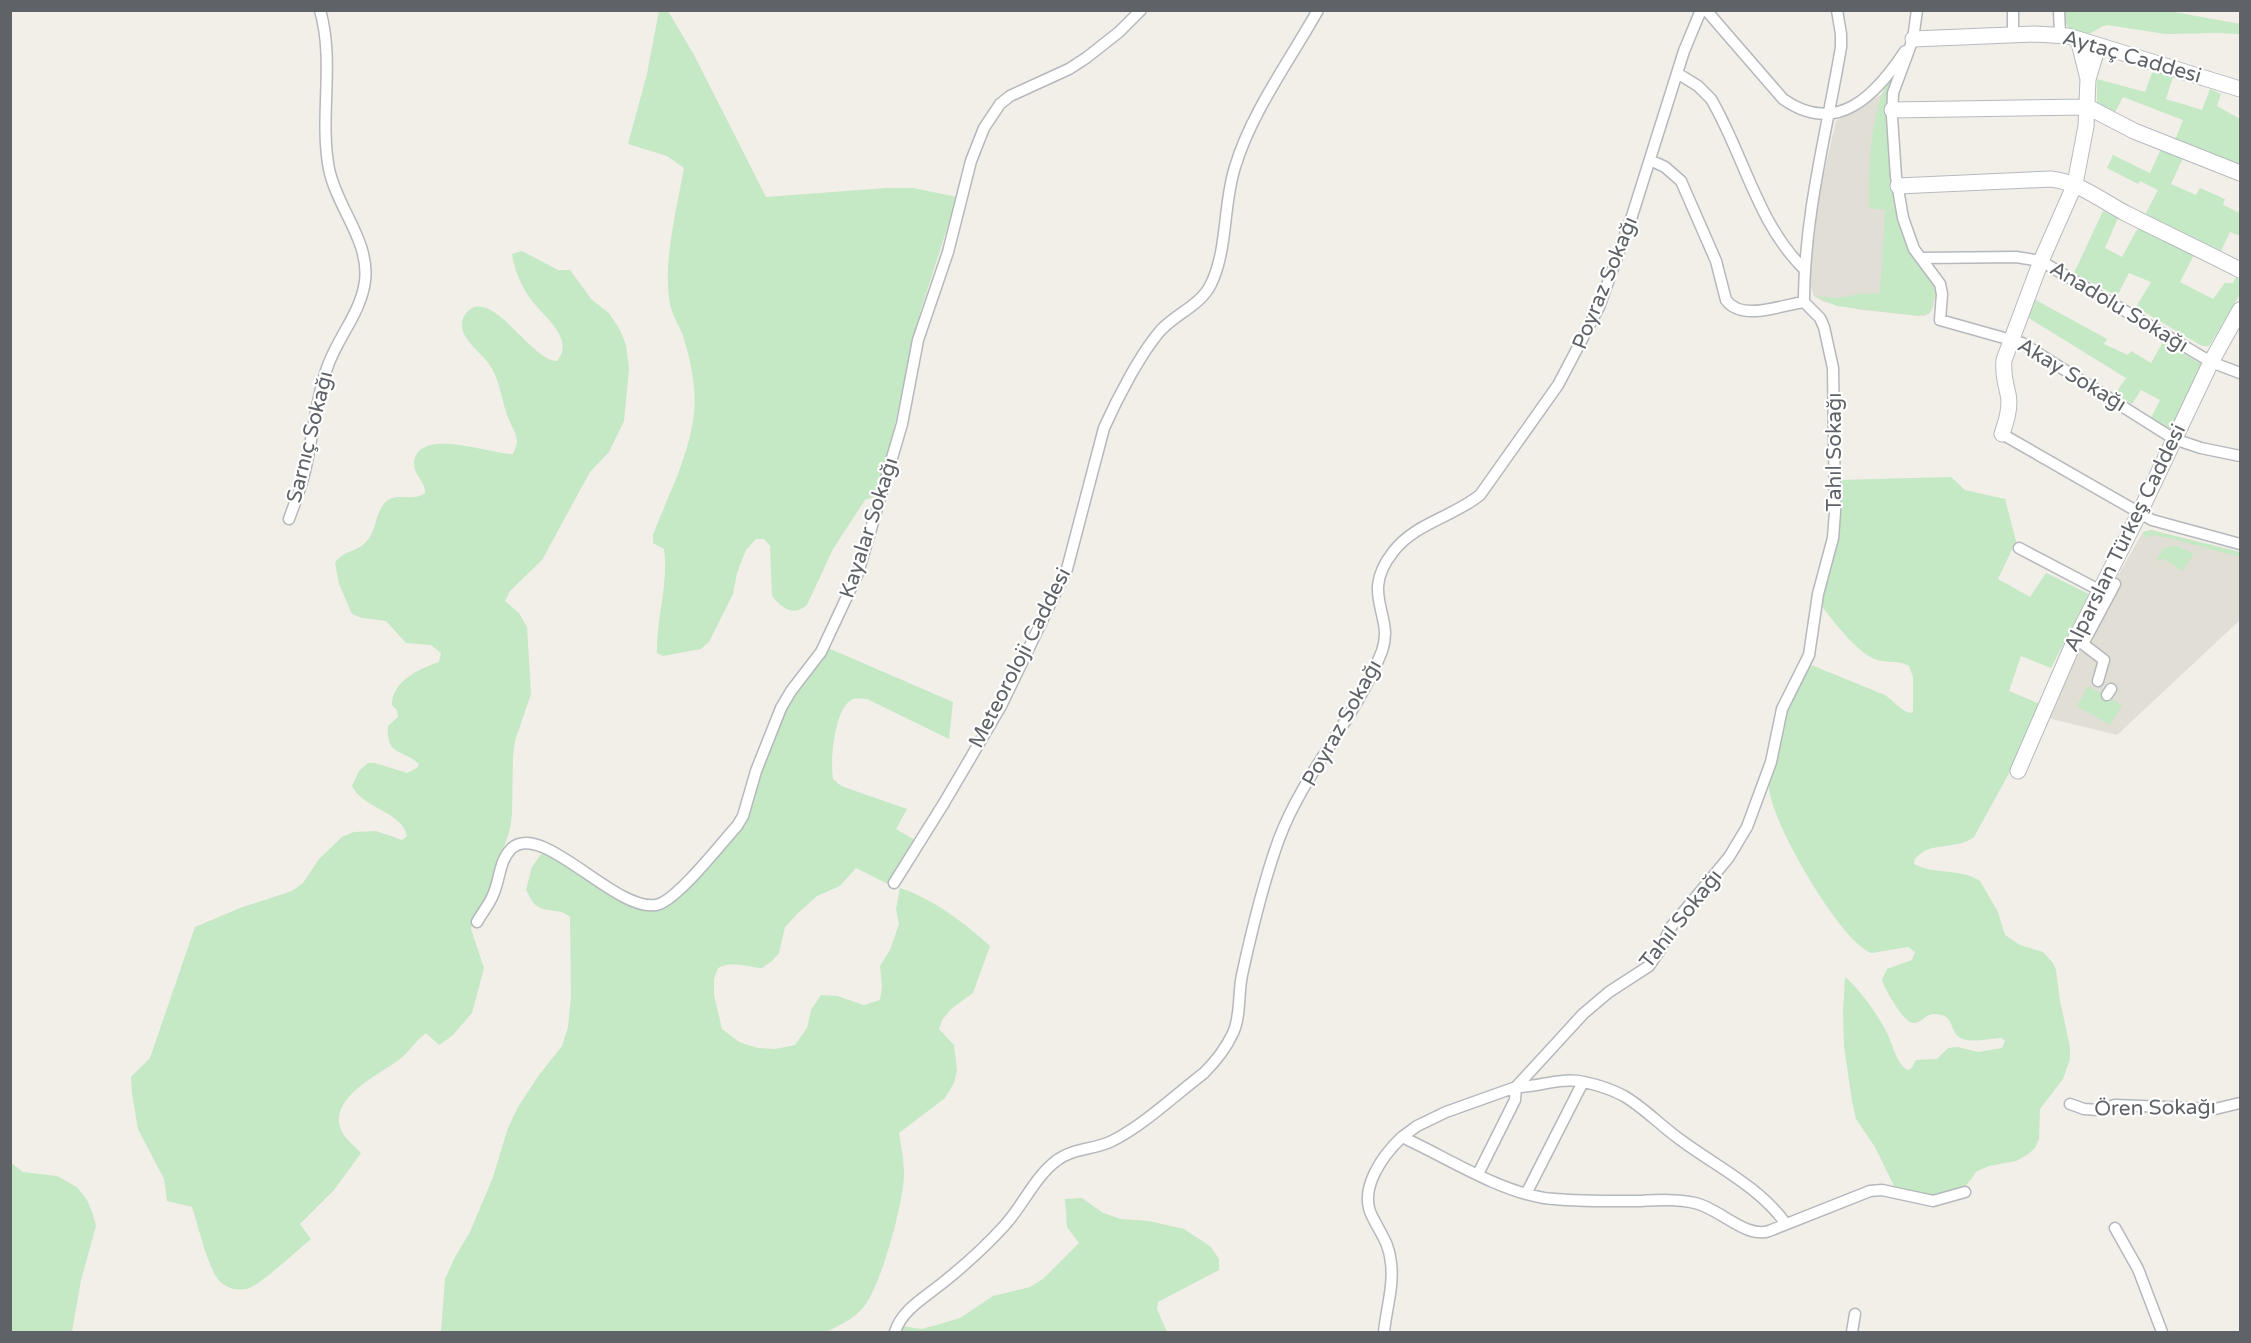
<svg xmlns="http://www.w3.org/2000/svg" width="2251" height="1343" font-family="'Varela Round',sans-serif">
<rect width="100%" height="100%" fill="#f1efe8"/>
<path fill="#e1ded6" d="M1888,81L1891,86L1906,241L1933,284L1936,292L1933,308L1930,313L1924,316L1861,310L1824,302L1814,296L1809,282L1819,196L1836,121L1882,94Z
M2151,530L2240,552V620L2117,735L2048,718L2069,667L2116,579L2143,532Z"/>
<path fill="#c5e8c5" d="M659,11H668L693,53L766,197L887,188H913L957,197L920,313L894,429L876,496L865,500L833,549L807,605C793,617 782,608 772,596L770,546L764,539H756L746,550L737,573L733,594L709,642L701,649L663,656L657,653C656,619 669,583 664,549L653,543V535C668,495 689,457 694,414C697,388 690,357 682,333C679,325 673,317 671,308C661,269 677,208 684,168L667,156L628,144L647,74Z
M2063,11H2169L2240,24V34L2218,33L2165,34L2108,25L2103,26L2089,34C2070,30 2066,31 2063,11Z
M1901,67L1891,161L1924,269L1936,292L1930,313L1918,316L1837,306L1814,296L1837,298L1860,294L1880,293L1885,210L1869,208C1869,174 1869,110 1889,81C1892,76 1897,71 1901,67Z
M2153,70L2173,77L2166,99L2202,110L2210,89L2221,94L2217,106L2240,119V165L2175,140L2183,120L2123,97L2114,114L2097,107V79L2145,92Z
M2161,149L2183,158L2171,184L2196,195L2200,188L2225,199L2223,205L2240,213V236L2230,232L2221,251L2145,215L2158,190L2140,181L2138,184L2107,168L2113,155L2150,173Z
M2103,211L2118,218L2105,248L2122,257L2139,226L2194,255L2180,282L2213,299L2225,283H2233L2236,277L2240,280V294L2209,346H2202L2136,307L2151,282L2129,273L2117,296L2074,273Z
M522,251L558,270H570L592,300L609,313L620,330L626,345L629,369L624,421L609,452L590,472L542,560L510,591L505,601L519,613L527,627L531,694L515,741L513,756L512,814L510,829L488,895L473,920L471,929L484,968L472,1013L452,1036L439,1045L426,1033C415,1041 408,1054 396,1062C376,1076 326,1100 342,1132C346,1139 355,1147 361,1153L334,1190L300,1224L311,1239C299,1249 261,1284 249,1288C235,1293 220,1286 214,1273C204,1253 199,1228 192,1207L167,1201L164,1179L138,1129L132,1094L131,1077L150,1058L195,927L240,908L292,891L303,883L319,859L342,837L354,832L376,831L402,840L407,836C402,811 363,809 352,786L359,771L368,763H375L407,773L417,768L419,764C402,748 386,757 388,726L398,717L397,710L392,705C392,681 419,669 439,662L441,653L431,645L406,643L386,621L362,618L352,614L339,584L335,563C342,551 356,552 365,543C378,532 374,507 390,499C401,494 415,501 425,493C426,481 413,475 414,462C419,426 490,454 513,454C515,449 517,445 517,441C516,431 510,424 507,415C501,397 500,380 489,364C481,353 468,344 463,332C461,325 462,316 468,311C493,288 531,361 557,361C577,337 539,314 527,294C520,282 514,268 512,254Z
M2034,299L2107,339L2104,344L2128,355L2131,351L2151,363L2163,342L2203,365L2173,428L2171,429L2151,418L2160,400L2141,390L2132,404L2115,394L2126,378L2027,317Z
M1951,477L1965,490L2005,499L2016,541L1998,579L2030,597L2046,573L2089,594L2051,668L2021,656L2009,691L2042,705L2008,775L1974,837C1956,851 1930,840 1915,859L1914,864C1934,875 1961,868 1980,881L1998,912L2005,935L2020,945L2043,952L2053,963L2056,970L2060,1001L2070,1047V1059L2063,1079L2040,1109L2039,1139L2035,1148L2027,1155L2016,1161L1989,1166L1977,1171L1965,1187L1953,1193L1937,1198L1896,1190L1875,1147L1856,1119L1852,1101L1844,1046L1843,1013L1845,977C1861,991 1875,1011 1885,1029C1893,1043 1894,1060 1907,1070L1911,1069L1916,1060L1937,1059L1948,1048L1958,1047L1978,1052L2002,1048L2005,1041L2001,1038C1988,1038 1961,1047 1954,1031C1951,1025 1951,1019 1944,1016C1925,1009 1926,1022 1914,1023C1905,1025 1884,988 1882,980L1887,969L1912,960L1915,952L1908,947L1872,953C1842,945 1767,816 1769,785C1769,772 1776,757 1779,745C1782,731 1784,714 1790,701C1795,688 1805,677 1811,665L1885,695C1893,700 1902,712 1911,713L1913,711V677L1909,666C1898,660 1888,663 1877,660C1857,653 1833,621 1821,605L1839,537V480Z
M2151,530L2240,552V557L2165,537L2153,535L2146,538L2143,532Z
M2172,546H2178L2194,554L2182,571L2163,558L2160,561L2157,559L2164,548Z
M828,648L953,702L949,739L867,699C863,699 857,698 853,699C834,707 830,762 833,779L841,786L907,809L896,829L916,841L888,884L856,868L840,886L817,896L798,913L785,927L779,953L772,961L762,968C745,967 734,960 718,968L714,979V995L722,1029L739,1042L758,1048L775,1049L795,1045L807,1028L811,1010L821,995L837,996L864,1005L880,1000L882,986L880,966L890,950L899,924L896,909L900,888C935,900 963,922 990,946L973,993L951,1009L942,1020L939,1029L954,1045L957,1070L954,1083L945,1098L899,1133C901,1146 904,1160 904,1174C904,1201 880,1292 861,1310C852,1320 838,1326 826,1332H441L445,1279L455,1257L470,1232L493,1177L508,1128L518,1107L539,1075L562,1046L568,1027L571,996L570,917C561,908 547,913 537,906C532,903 529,895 526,890L532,867L544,850L592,883L660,908L738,832C758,806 754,788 765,760C773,738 781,717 793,696C802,679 816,664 828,648Z
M2088,686L2122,705L2110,725L2077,706Z
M10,1162L23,1172L57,1176L77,1187L87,1200L92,1212L96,1226L81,1280L72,1332H11Z
M1082,1198L1103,1213L1121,1219L1149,1221L1184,1229L1211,1247L1219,1259V1270L1158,1302L1157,1309L1167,1332H901L902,1326L921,1329L937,1325L960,1318L993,1296L1030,1287L1043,1279L1079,1243L1067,1227L1065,1199Z"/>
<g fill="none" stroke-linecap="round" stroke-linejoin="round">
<g stroke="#b5b8bc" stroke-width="13">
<path id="street" d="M1706,10L1783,99C1837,137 1876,95 1905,51
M1837,10L1841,34V47C1827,131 1804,215 1804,302L1820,318L1824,327L1833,368L1835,512L1833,538L1818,594L1809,655L1782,709L1771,762L1747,827L1729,857L1671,927L1660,950L1649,966L1609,992L1583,1014L1516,1087L1446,1112L1417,1126L1402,1137C1446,1157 1496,1190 1544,1198C1576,1202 1609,1201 1640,1201C1658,1200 1677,1199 1695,1203C1719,1208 1746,1239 1769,1231L1870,1191L1882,1190L1933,1201L1965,1192
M1917,10L1913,39L1893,93L1892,117L1896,177L1903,218L1914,249L1940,284L1942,294L1940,320L2022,343L2174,439L2201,448L2240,456
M2013,10V35
M2059,10L2060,35
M1677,73L1698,86L1711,99C1744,155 1757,223 1804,269
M1650,160L1665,167L1681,181L1716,261L1726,300C1742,322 1781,305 1804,302
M1921,258L2016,257L2041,261L2211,362L2240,373
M2002,434L2152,520L2240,544
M289,519C295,503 301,487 305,471C313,437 315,402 327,368C337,338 361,313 365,281C370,241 337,208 329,169C319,117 335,62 320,10
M2019,548L2099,590
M2098,681L2104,660L2083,644L2115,584
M2107,695L2111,689
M894,883L944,803L1001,706L1067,569L1104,428C1117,399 1140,354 1161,330C1177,313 1201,305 1211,284C1228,249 1223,204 1235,167C1251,113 1290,60 1318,10
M477,922C482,913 489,905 493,895C500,880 499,861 511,849C541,819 615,912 656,905C676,902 722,842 737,826L743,816L756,771L781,708L791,691L821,652L858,573L902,424L918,340L948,252L971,161L984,128L1000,104L1010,96L1069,69L1086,58L1119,32L1141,10
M2070,1104L2084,1109L2098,1110L2115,1105L2215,1109L2240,1103
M1478,1174L1515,1100L1516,1087C1539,1087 1560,1077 1584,1082C1598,1085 1611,1089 1624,1096C1643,1107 1660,1125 1678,1138C1715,1166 1759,1186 1786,1224
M1526,1194L1583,1082
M2115,1228L2138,1269L2162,1332
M895,1332C902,1309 927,1296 945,1281C966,1264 987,1245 1005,1225C1023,1205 1035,1177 1056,1161C1072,1148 1094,1150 1112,1141C1145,1124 1174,1096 1204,1073C1215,1062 1226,1048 1233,1033C1241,1016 1238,993 1242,975C1252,929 1263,883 1279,839C1304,772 1356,718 1382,651C1395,615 1359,595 1393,552C1415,523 1453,517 1480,495L1558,385L1599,307L1632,216L1684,51L1701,10
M1384,1332C1386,1310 1394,1286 1391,1263C1389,1242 1380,1233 1372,1216C1358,1189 1383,1155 1402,1137
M1852,1332L1855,1314"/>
</g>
<g stroke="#b6babf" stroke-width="17">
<path id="secondary" d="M1913,39L2035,34L2068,36L2240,89
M2078,39L2088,79
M1892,110L2088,107L2134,131L2240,173
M1898,186L2051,179C2079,182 2102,201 2127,214C2165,233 2203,251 2240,270
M2002,434C2006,422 2011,407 2008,394C2005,381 2003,373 2004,360L2041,261L2075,184L2086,126L2088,79L2098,46
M2018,771L2074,642L2139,514L2211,362L2240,310"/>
</g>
<use href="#street" stroke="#fff" stroke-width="10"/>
<use href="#secondary" stroke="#fff" stroke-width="15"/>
</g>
<g text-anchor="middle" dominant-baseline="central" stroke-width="4.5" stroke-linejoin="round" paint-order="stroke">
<g font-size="21" fill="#5f6368" stroke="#fff">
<text transform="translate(2132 57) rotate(16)">Aytaç Caddesi</text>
<text transform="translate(1605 283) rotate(-68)">Poyraz Sokağı</text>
<text transform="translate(2119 307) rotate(31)">Anadolu Sokağı</text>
<text transform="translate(2072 375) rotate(31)">Akay Sokağı</text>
<text transform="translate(310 437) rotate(-76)">Sarnıç Sokağı</text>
<text transform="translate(1834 452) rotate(-90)">Tahıl Sokağı</text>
<text transform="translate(869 528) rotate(-72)">Kayalar Sokağı</text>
<text transform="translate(2125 538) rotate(-64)">Alparslan Türkeş Caddesi</text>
<text transform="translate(1020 658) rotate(-63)">Meteoroloji Caddesi</text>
<text transform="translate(1342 723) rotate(-61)">Poyraz Sokağı</text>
<text transform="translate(1681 919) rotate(-52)">Tahıl Sokağı</text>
<text transform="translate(2155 1108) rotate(-1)">Ören Sokağı</text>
</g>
</g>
<rect width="2251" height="1343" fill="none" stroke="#5f6368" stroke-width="24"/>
</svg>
